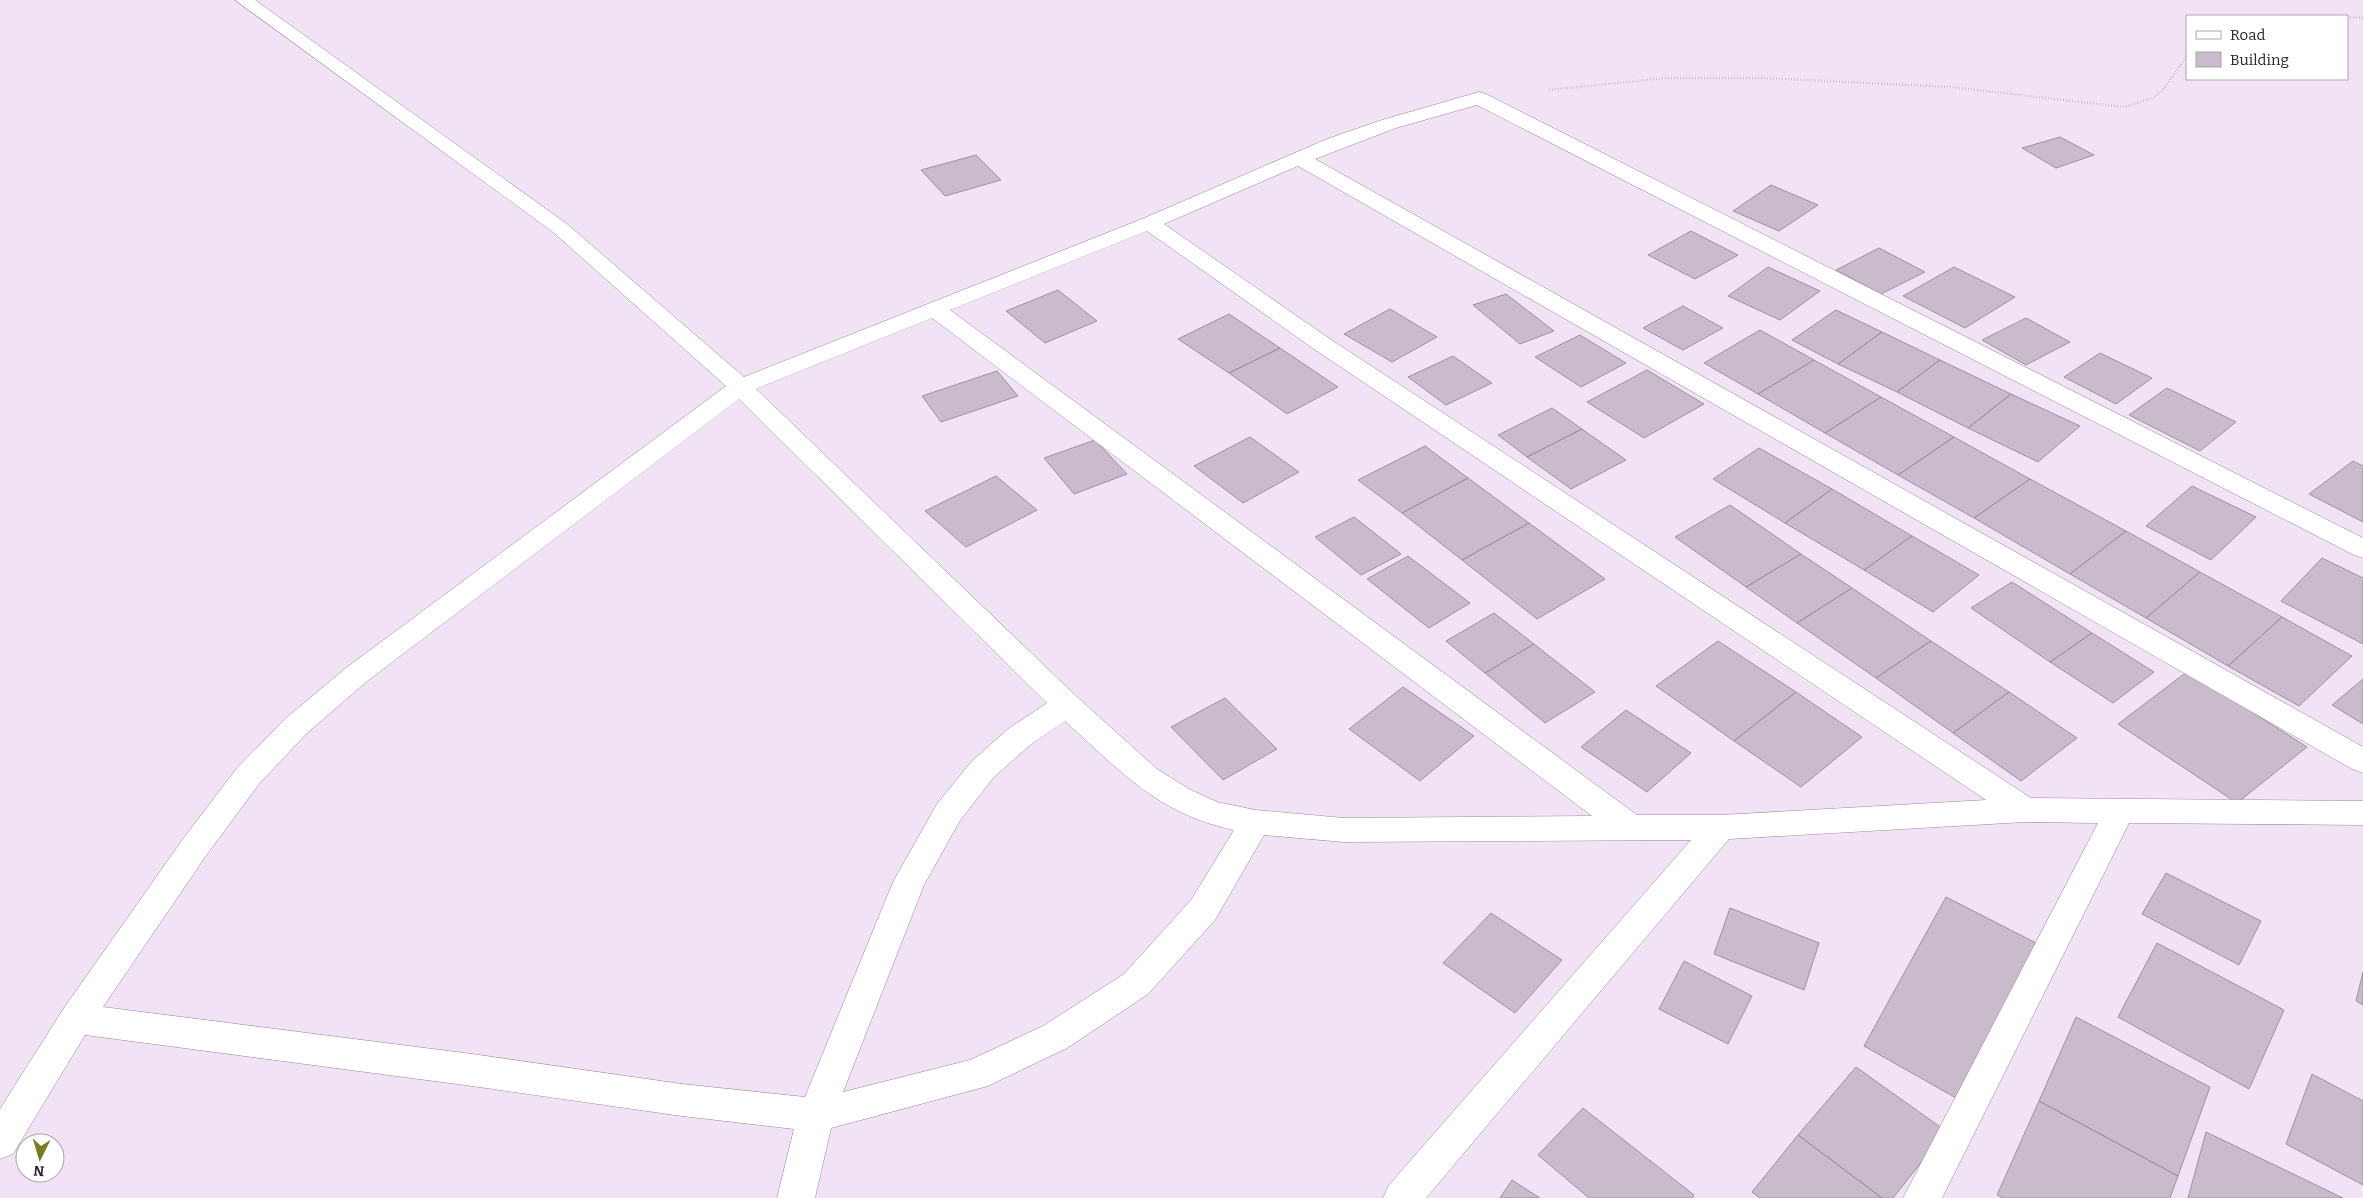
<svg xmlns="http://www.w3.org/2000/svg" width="2363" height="1198" font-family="Bitter,serif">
<rect width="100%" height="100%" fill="#f2e2f5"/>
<path fill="#c9bacc" stroke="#9e90a1" d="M2060,137L2094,155L2056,168L2022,148Z
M976,155L1001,180L945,196L921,170Z
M1771,185L1818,205L1779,231L1733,211Z
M1691,231L1738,255L1695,279L1648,255Z
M1879,248L1925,272L1881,294L1836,270Z
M1768,267L1820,291L1780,320L1728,296Z
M1954,267L2015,297L1965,328L1903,296Z
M1058,290L1097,321L1045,343L1006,311Z
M1506,294L1554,331L1520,344L1473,305Z
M1683,306L1723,328L1683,350L1643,328Z
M1390,309L1437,337L1392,362L1344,334Z
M1836,310L1882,332L1838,364L1792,340Z
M1229,314L1280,348L1229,373L1178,339Z
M2026,318L2070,342L2026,365L1982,340Z
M1760,330L1814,360L1758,394L1704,363Z
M1882,332L1940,360L1897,392L1838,364Z
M1580,335L1626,363L1581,387L1535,357Z
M1280,348L1338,387L1287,414L1229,373Z
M2100,353L2152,378L2116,404L2064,377Z
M1453,356L1492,383L1446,405L1408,377Z
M1814,360L1881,397L1825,433L1758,394Z
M1940,360L2011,394L1968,428L1897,392Z
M1647,370L1704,404L1644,438L1587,402Z
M997,371L1018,396L941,422L922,396Z
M2167,388L2236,422L2200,451L2129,415Z
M2011,394L2080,426L2038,462L1968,428Z
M1881,397L1954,437L1898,475L1825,433Z
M1552,408L1582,429L1527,457L1498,435Z
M1582,429L1626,460L1571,489L1527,457Z
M1250,437L1299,472L1243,503L1194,466Z
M1954,437L2030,479L1974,518L1898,475Z
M1095,440L1127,474L1074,494L1044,458Z
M1425,446L1468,478L1402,513L1358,480Z
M1759,448L1832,489L1785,523L1713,479Z
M2353,461L2363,466V522L2309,494Z
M996,476L1037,510L966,547L925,511Z
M1468,478L1529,523L1462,560L1402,513Z
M2030,479L2126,531L2070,574L1974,518Z
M2192,486L2256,517L2211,560L2146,526Z
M1832,489L1912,536L1864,570L1785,523Z
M1730,505L1801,554L1746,587L1675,537Z
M1354,517L1401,554L1361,575L1315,537Z
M1529,523L1605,579L1537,619L1462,560Z
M2126,531L2200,572L2146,618L2070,574Z
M1912,536L1979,575L1933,612L1864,570Z
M1801,554L1852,588L1797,623L1746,587Z
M1408,556L1470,603L1429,628L1367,579Z
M2322,558L2363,578V644L2281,601Z
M2200,572L2282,617L2228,666L2146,618Z
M2012,582L2092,633L2050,662L1971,608Z
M1852,588L1931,641L1876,678L1797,623Z
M1494,613L1534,644L1485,673L1446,641Z
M2282,617L2352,656L2299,706L2228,666Z
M2092,633L2154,672L2113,703L2050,662Z
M1718,641L1796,692L1734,741L1656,686Z
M1931,641L2009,692L1953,733L1876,678Z
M1534,644L1595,692L1545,723L1485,673Z
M2188,671L2307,747L2237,803L2118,724Z
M2363,679V724L2332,705Z
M1403,687L1474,736L1420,781L1349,729Z
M1796,692L1862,737L1801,787L1734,741Z
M2009,692L2077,738L2021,781L1953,733Z
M1225,698L1277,749L1223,780L1171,727Z
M1626,710L1691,753L1647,792L1581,747Z
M2166,873L2261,921L2239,965L2142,914Z
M1946,897L2042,946L1965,1103L1864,1046Z
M1730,908L1819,943L1804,990L1714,954Z
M1491,913L1562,960L1515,1013L1443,963Z
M2157,943L2284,1010L2249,1089L2118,1017Z
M1684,961L1752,996L1728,1044L1659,1009Z
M2363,972V1005L2356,1001Z
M2076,1017L2210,1087L2178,1176L2039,1101Z
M1856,1067L1946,1131L1893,1198H1882L1798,1135Z
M2312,1074L2363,1101V1185L2286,1144Z
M2039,1101L2178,1176L2170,1198H2003L1997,1195Z
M1583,1108L1694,1195L1692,1198H1589L1538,1155Z
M2206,1132L2343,1198H2188Z
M1798,1135L1882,1198H1760L1752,1192Z
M1512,1180L1540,1198H1500Z"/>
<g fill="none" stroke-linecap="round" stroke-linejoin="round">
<g stroke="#958697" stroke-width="1">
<path id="minor" d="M235,0H255L567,224L744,377L1142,219L1327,139L1382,120L1472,94L1479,92L1486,94L2363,538V558L2354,555L1477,105L1396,128L1315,159L2363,747V773L2352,769L1298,166L1164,224L1330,339L2031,798L2363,801V825L2129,823L1942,1198H1903L2098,823L2025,822L1729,839L1426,1198H1383L1389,1185L1691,840L1344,842L1264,835L1215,920L1148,994L1067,1048L988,1086L831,1128L815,1198H777L794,1129L682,1116L472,1086L85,1035L13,1154L0,1159V1109L64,1008L183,839L237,768L286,718L346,668L726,386L553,232ZM1147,231L1314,349L1986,800L1721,815H1637L950,310ZM932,318L1592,816L1344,818L1255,810L1217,802L1189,789L1157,769L1077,697L756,389ZM739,399L1047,703L1008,729L971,762L937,804L893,882L805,1097L682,1084L472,1054L103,1007L205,857L259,784L306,734L366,682ZM1065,721C1120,771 1158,814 1234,830L1191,900L1124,974L1043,1026L970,1060L843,1092L924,885L959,822L993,778L1030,745Z"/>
</g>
<path stroke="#a296a4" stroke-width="2.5" stroke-dasharray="0.5 2.5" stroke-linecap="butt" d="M2281,16H2337
M2347,17L2363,18
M1549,90L1666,78H1764L1951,87L2124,107L2153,98L2162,91L2187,56"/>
<use href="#minor" fill="#fff" fill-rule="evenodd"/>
</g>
<rect x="2186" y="15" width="162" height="65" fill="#ffffff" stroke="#aaa7aa"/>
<rect x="2196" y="31" width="25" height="8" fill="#ffffff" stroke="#aaa7aa"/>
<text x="2230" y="40" font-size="15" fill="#2a242b">Road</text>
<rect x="2196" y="52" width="25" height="15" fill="#c9bacc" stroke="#aaa7aa"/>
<text x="2230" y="65" font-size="15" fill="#2a242b">Building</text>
<g transform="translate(40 1158) rotate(185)"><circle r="24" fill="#ffffff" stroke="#aaa7aa"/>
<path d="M0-4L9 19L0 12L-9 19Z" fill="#7d7b22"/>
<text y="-8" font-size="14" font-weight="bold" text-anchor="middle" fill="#2a242b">N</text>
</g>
</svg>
